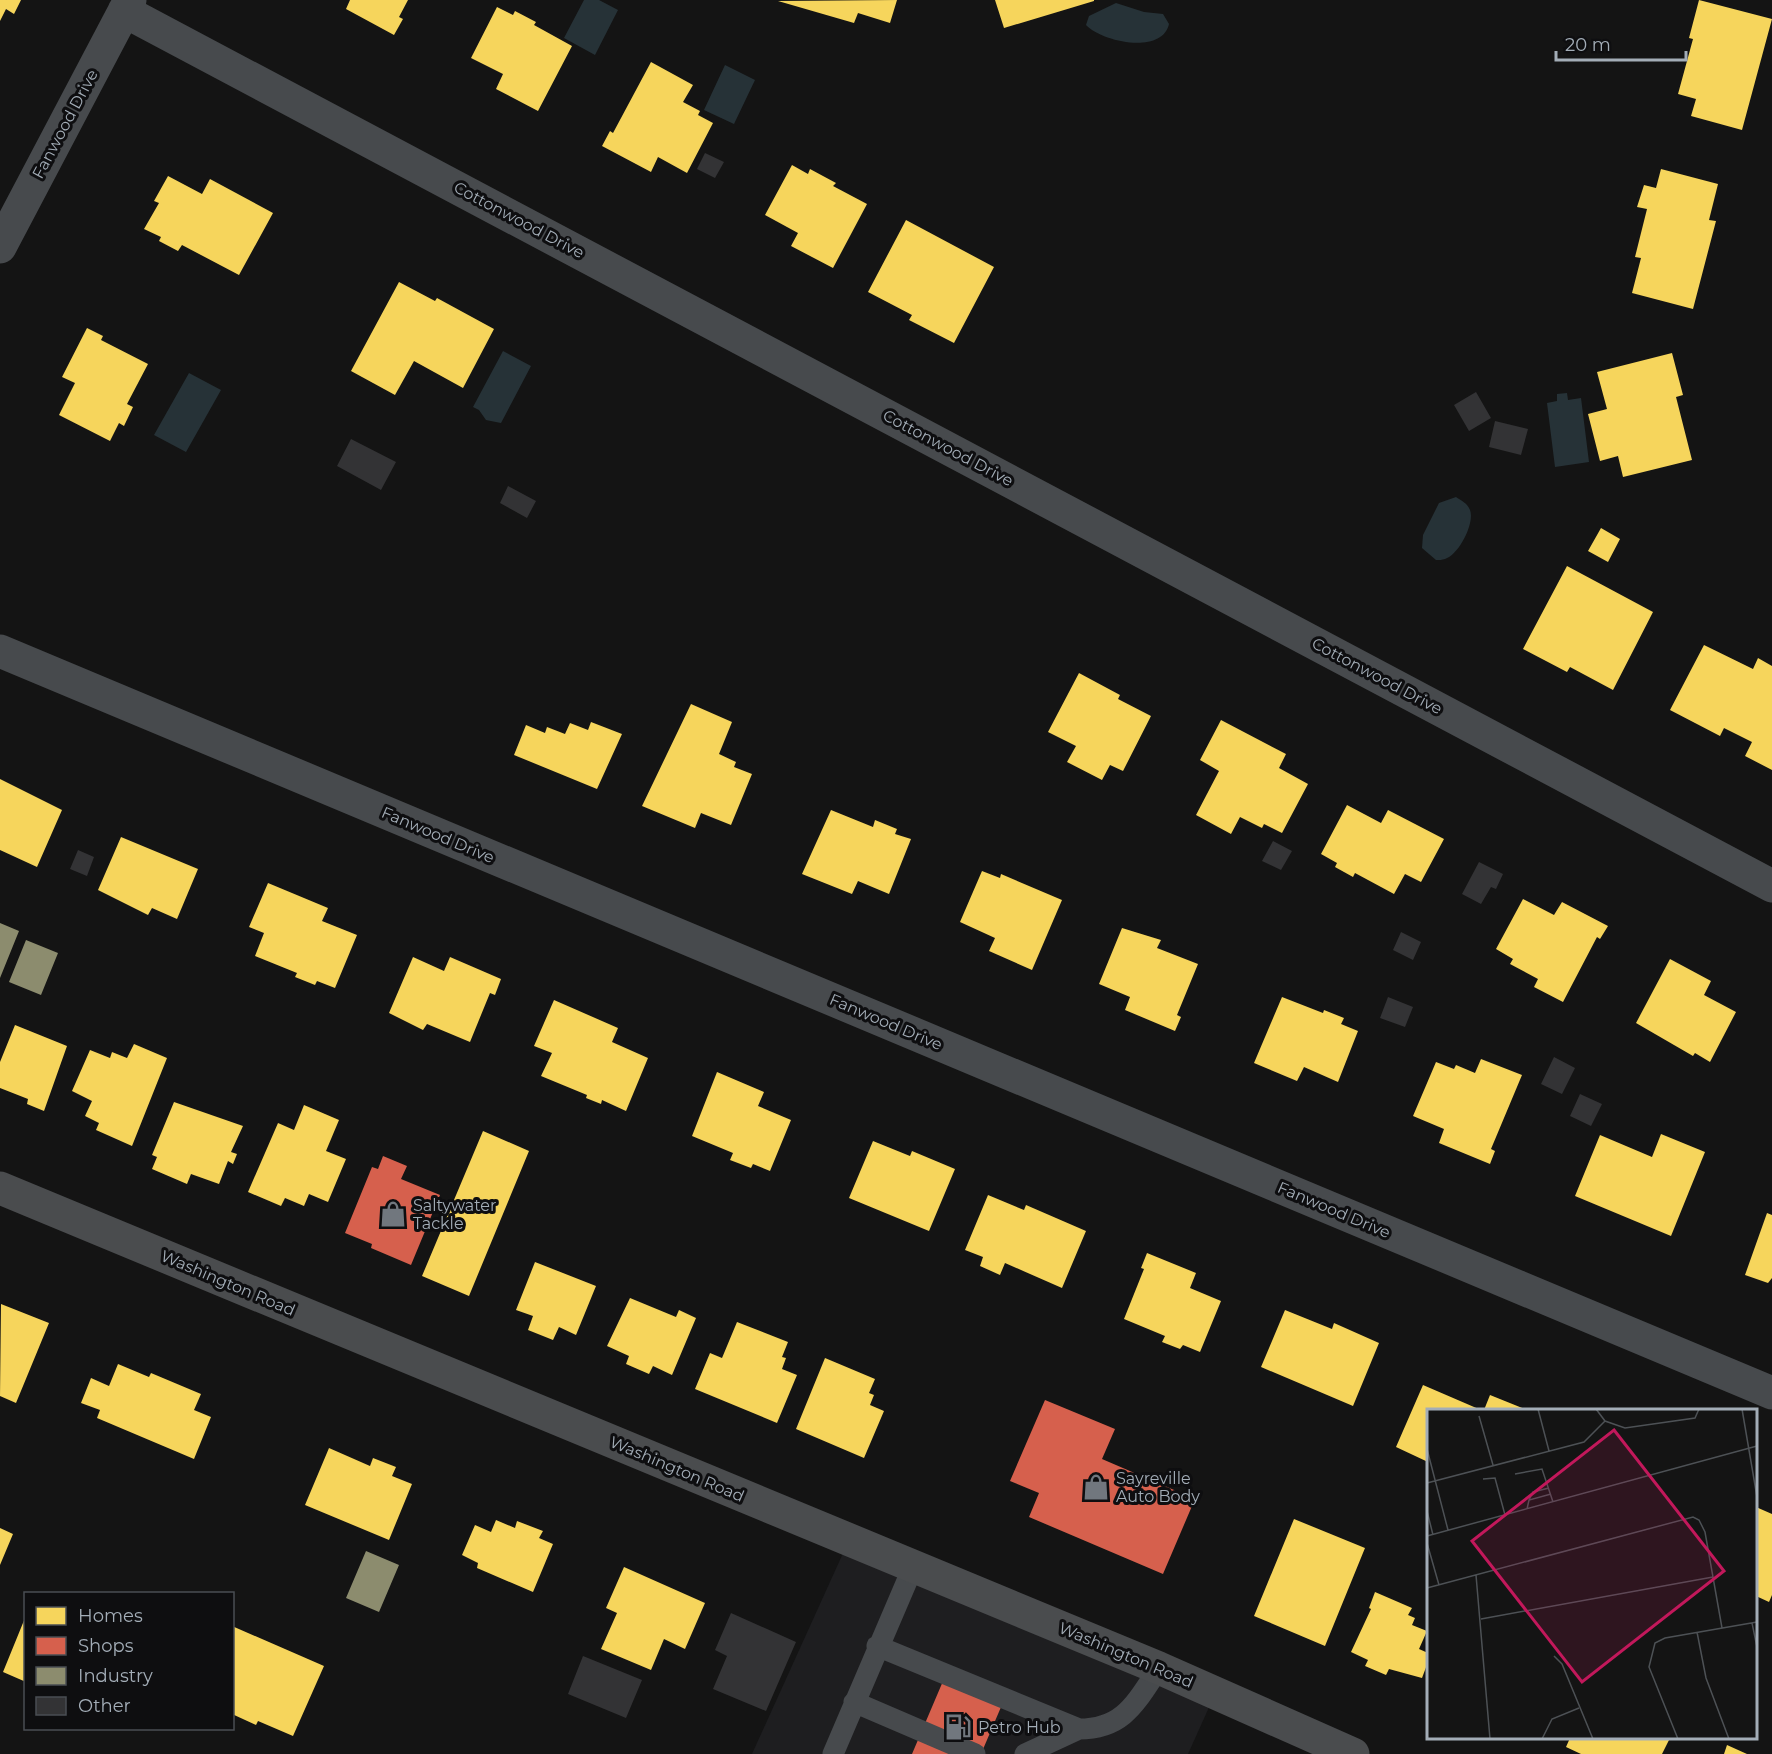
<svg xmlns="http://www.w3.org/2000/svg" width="1772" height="1754" font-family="Montserrat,sans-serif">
<rect width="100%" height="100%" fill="#141414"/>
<path fill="#1e1e20" d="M849,1540L1215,1694L1188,1754H752Z"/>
<path fill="#263237" d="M584,0H599L618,10L595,55L564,38Z
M1116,3L1144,12L1163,14L1169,24C1162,55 1102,42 1086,25L1089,16Z
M725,65L755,80L734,124L704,110Z
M503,351L531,366L501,423L486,420L479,410L473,407Z
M189,373L221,390L186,452L154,435Z
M1567,393L1568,400L1581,398L1589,462L1555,467L1547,403L1557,401V394Z
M1456,497C1462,501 1467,503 1470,510C1475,523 1459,555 1445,559C1442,560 1439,560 1436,560L1422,548L1423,535L1439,503Z"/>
<path fill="#f6d55c" d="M0,0H21L14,14L6,9L0,21Z
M350,0H408L399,17L403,19L394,35L346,9Z
M897,0L890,23L858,13L854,23L778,1Z
M995,0H1094V1L1004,28Z
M1699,0L1772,19L1742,130L1691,116L1696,99L1678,94L1693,39L1689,38Z
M497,7L513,15L515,11L536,22L534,25L572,46L538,111L496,89L503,74L471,58Z
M651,62L693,85L683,102L700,111L698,115L713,123L687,173L658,157L651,172L602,146L610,131L613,133Z
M792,165L808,174L810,169L836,183L833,186L867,204L833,268L791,246L798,233L765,215Z
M1661,169L1718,184L1709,220L1716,221L1693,309L1632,293L1641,258L1635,257L1647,209L1637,207L1644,185L1656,188Z
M168,176L202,194L210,179L273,213L239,275L182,245L178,251L159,241L161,237L144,229L159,203L154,201Z
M906,220L994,267L954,343L909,320L912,315L868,292Z
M399,282L435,301L437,298L494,329L463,388L414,361L395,395L351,371Z
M87,328L103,336L101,340L148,364L127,404L133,407L124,426L119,423L110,441L59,415L75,383L62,377Z
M1672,353L1683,395L1676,397L1692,460L1623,477L1618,456L1600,461L1588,414L1607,409L1597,372Z
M1601,528L1620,539L1608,562L1588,551Z
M1567,566L1653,612L1613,690L1570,667L1567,672L1523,649Z
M1704,645L1753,669L1758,658L1772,666V770L1745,756L1752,742L1724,728L1720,736L1670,710Z
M1079,673L1120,695L1118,699L1151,716L1123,771L1110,765L1102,780L1067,762L1076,746L1048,732Z
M691,704L732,722L719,754L736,762L734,767L752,774L731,825L701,813L695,828L642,806Z
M1221,720L1286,754L1279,768L1308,784L1282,833L1264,824L1262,828L1240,817L1231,834L1196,815L1219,771L1200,760Z
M591,722L622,734L597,789L514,755L526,725L545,733L547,727L565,734L570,723L588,730Z
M0,779L62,810L37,867L0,850Z
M1347,805L1381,823L1388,810L1444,839L1421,882L1405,874L1394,894L1355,873L1353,877L1335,867L1337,863L1321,854Z
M831,810L873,827L875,820L897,829L895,834L911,839L889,894L858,881L852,894L802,874Z
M121,837L198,869L177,919L152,908L148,915L98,890Z
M982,871L1000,878L1001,874L1062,900L1032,970L989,951L995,938L960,922Z
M268,883L328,908L322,921L357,935L335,988L317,981L315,985L295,977L297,973L255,956L264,933L249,927Z
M1523,899L1554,915L1562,902L1608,926L1600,939L1597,937L1563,1002L1534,987L1538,979L1510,964L1513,959L1496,949Z
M1122,928L1161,940L1157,948L1198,964L1177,1015L1181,1017L1175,1031L1125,1010L1130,997L1099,984Z
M413,957L444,971L450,957L501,979L495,995L490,993L470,1042L427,1024L423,1030L389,1013Z
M1670,959L1711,981L1704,995L1736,1012L1710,1062L1695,1053L1693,1056L1636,1023Z
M1282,997L1323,1013L1324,1010L1344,1018L1341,1024L1358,1031L1338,1082L1304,1067L1297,1081L1254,1063Z
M554,1000L618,1028L612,1042L648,1058L626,1111L602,1100L601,1104L586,1098L587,1095L541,1076L552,1053L534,1046Z
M15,1025L67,1046L44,1111L27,1104L28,1099L0,1088V1062Z
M134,1044L167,1058L132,1146L96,1130L99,1123L85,1116L92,1101L72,1091L90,1050L110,1058L112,1052L127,1058Z
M1481,1059L1522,1075L1491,1149L1495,1151L1490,1164L1439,1143L1444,1129L1413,1116L1436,1062L1454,1069L1456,1065L1475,1073Z
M717,1072L764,1092L758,1106L791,1120L770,1171L753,1164L751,1168L730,1160L733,1153L692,1136Z
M174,1102L243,1126L231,1152L237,1154L233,1164L228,1161L219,1184L191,1174L187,1184L152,1169L157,1157L152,1155Z
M304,1105L339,1120L326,1151L346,1159L328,1202L309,1194L304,1206L285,1198L281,1206L248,1192L278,1123L294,1130Z
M483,1131L529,1151L469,1296L422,1276Z
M1661,1134L1705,1152L1671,1236L1575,1196L1600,1135L1652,1157Z
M873,1141L910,1156L912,1151L955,1169L929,1231L849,1198Z
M988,1195L1024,1210L1026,1205L1086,1231L1062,1288L1005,1263L1000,1275L980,1266L983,1257L965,1250Z
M1767,1213L1772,1215V1278L1768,1283L1745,1275Z
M1147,1253L1196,1273L1190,1288L1221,1301L1200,1352L1183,1345L1180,1349L1162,1342L1165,1336L1124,1319L1144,1269L1141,1268Z
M535,1262L596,1286L576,1335L559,1327L553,1340L528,1330L533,1316L516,1310Z
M630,1298L676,1317L679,1310L696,1318L672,1375L653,1366L649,1374L626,1364L629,1356L607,1346Z
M1,1304L49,1323L16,1403L0,1396Z
M1285,1310L1332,1329L1334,1323L1379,1343L1353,1406L1261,1367Z
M737,1322L788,1342L782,1357L786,1358L782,1369L797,1375L777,1423L695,1389L710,1353L722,1358Z
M825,1358L875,1379L869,1393L874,1395L870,1405L884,1411L864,1458L796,1429Z
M118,1364L149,1377L151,1373L201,1394L194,1410L211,1417L194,1459L97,1418L100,1410L81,1403L91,1378L109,1386Z
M1423,1385L1481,1410H1428V1462L1396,1447Z
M1490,1395L1527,1410H1484Z
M329,1448L370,1466L373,1458L396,1467L392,1476L412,1484L389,1540L305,1505Z
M1756,1507L1772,1514V1595L1769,1602L1756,1596Z
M1294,1519L1365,1548L1325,1646L1254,1616Z
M496,1520L515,1528L517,1521L543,1531L539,1538L553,1544L533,1592L477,1568L478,1563L462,1555L475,1525L491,1532Z
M0,1528L13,1534L0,1565Z
M624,1567L705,1603L685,1649L664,1639L651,1670L601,1649L617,1613L606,1608Z
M1375,1592L1412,1608L1408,1615L1415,1618L1412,1625L1427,1631L1419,1649L1428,1653V1662L1422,1678L1389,1669L1386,1675L1365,1666L1368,1660L1351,1652L1371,1609L1369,1608Z
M25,1618H26V1682L3,1672Z
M232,1626L324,1666L293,1736L258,1721L256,1725L232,1714Z
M1570,1738H1670L1662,1754H1581L1566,1747Z
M1727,1745L1747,1754H1724Z"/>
<path fill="#d6604d" d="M383,1156L407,1166L401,1179L440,1195L411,1265L371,1248L372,1244L345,1233L372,1167L378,1169Z
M1045,1400L1115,1429L1102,1459L1195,1499L1163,1574L1029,1517L1039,1493L1010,1481Z
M949,1667L1004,1700L981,1754H912Z"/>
<path fill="#8c8c6e" d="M0,923L19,931L0,978Z
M26,940L58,953L41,995L9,982Z
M366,1551L399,1565L379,1612L346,1598Z"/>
<path fill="#333335" d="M705,153L724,162L715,178L697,169Z
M1476,392L1491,418L1469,431L1454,405Z
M1495,421L1528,429L1521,455L1489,447Z
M351,439L396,462L381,490L337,466Z
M508,486L536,501L527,518L500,503Z
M1273,841L1292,851L1281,870L1262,861Z
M78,850L94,857L87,876L70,869Z
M1479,862L1503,874L1496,889L1491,887L1481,904L1462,894Z
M1401,932L1421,942L1413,960L1393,950Z
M1388,997L1413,1007L1405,1027L1380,1018Z
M1554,1057L1575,1068L1562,1094L1541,1084Z
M1580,1094L1602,1104L1591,1126L1570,1116Z
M731,1613L796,1642L766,1711L713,1689L727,1656L715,1650Z
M583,1656L642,1680L626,1718L568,1694Z"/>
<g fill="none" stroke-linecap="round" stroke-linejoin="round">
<path stroke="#474a4d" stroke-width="21" d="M877,1646L1079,1729C1124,1729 1136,1702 1159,1668
M854,1702L975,1754
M833,1754L913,1567
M1025,1754L1079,1729"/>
<path stroke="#474a4d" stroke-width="33" d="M124,11L1772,886
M0,247L130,0
M0,651L1772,1393"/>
<path stroke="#4a4c4e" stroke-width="33" d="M0,1188L1159,1668L1353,1754"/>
</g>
<defs>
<g id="shop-bare" transform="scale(2.07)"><path d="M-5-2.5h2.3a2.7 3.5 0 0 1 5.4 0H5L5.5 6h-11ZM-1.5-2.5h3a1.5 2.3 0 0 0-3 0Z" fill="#71777e" stroke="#0e0e10" stroke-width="2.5" paint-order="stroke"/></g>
<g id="fuel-bare" transform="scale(2.07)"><path d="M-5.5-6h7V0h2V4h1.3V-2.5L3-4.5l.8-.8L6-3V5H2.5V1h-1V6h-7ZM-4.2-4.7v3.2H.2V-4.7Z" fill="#71777e" stroke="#0e0e10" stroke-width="2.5" paint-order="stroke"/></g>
</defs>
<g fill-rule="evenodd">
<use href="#shop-bare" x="393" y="1214"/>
<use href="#shop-bare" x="1096" y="1487"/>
<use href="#fuel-bare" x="958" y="1727"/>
</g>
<g text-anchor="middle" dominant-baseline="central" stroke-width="6" stroke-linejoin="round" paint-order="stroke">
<g font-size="16" fill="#a3adb7" stroke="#0e0e10">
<text transform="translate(65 124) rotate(-62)">Fanwood Drive</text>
<text transform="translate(519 220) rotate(28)">Cottonwood Drive</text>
<text transform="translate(948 448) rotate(28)">Cottonwood Drive</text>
<text transform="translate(1377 676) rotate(28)">Cottonwood Drive</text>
<text transform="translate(438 835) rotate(23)">Fanwood Drive</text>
<text transform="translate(886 1022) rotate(23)">Fanwood Drive</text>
<text transform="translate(1334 1210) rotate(23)">Fanwood Drive</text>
<text transform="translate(228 1283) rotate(23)">Washington Road</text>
<text transform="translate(677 1469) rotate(23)">Washington Road</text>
<text transform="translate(1126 1655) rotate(23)">Washington Road</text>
</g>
<g font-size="16" fill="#a3adb7" stroke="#0e0e10" text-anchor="start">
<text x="413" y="1205">Saltywater<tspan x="413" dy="18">Tackle</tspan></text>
<text x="1116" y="1478">Sayreville<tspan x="1116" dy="18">Auto Body</tspan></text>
<text x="978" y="1727">Petro Hub</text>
</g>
</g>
<g transform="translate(1427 1409)">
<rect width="330" height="330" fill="#141414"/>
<path fill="none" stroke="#4d5155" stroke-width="1.5" d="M111,0L122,42M169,0L178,12L198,19L268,9L272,0M315,0L330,88M52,7L66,56M0,40L21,121M88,65L115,60L126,93M56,70L68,69L78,106M0,74L157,33L178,12M102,91L106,83L122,79M100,100L102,91L124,85M0,102L6,126M0,127L330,37M0,134L12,176M49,166L63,330M0,179L266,108L272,111L278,123L295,219M54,210L286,168M325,214L330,238M270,223L279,269L302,330M127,247L135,255L166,330M115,330L125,310L152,299M251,330L222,258L228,234L238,229L330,213"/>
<path fill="#c2185b" fill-opacity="0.15" stroke="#c2185b" stroke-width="3" d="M187,21L297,162L155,273L45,132Z"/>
<rect width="330" height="330" fill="none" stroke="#a3adb7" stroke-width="3"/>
</g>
<rect x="24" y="1592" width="210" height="138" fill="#0e0e10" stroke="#4a4e53" stroke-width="1.5"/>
<rect x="36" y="1607" width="30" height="18" fill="#f6d55c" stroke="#4a4e53" stroke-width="1.5"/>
<text x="78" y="1622" font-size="18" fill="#a3adb7">Homes</text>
<rect x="36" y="1637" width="30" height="18" fill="#d6604d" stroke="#4a4e53" stroke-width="1.5"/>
<text x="78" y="1652" font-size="18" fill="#a3adb7">Shops</text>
<rect x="36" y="1667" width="30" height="18" fill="#8c8c6e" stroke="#4a4e53" stroke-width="1.5"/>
<text x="78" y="1682" font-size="18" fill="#a3adb7">Industry</text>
<rect x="36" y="1697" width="30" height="18" fill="#333335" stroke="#4a4e53" stroke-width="1.5"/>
<text x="78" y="1712" font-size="18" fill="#a3adb7">Other</text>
<path d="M1556 51v9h130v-9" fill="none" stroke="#a3adb7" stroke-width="3"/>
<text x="1565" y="51" font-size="18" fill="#a3adb7" stroke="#0e0e10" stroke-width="4.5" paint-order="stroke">20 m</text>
</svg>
